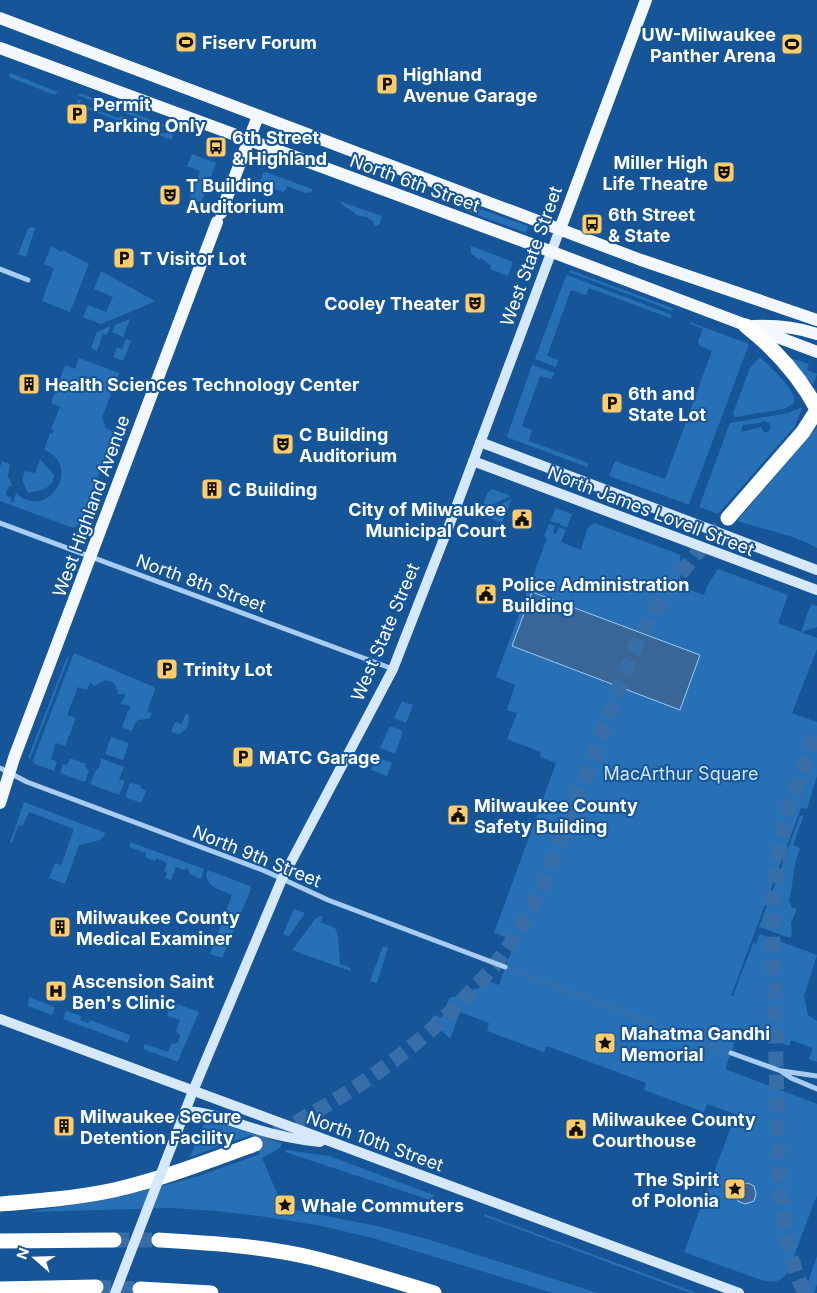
<svg xmlns="http://www.w3.org/2000/svg" width="817" height="1293" font-family="Inter,sans-serif">
<rect width="100%" height="100%" fill="#155598"/>
<path fill="#2870b6" fill-rule="evenodd" d="M10,73L58,92L55,94H52L9,77Z
M80,93L175,129L174,131L77,95Z
M78,100H81L80,104L118,118L121,116L128,118L127,121L165,134L167,132L173,135L172,140L76,105Z
M192,154L216,163L201,203L193,200L192,202L189,201L200,171L187,166Z
M266,172L312,189V192L306,193L287,186L284,192L259,185L263,173Z
M339,201L382,216L379,225L374,226L373,221L366,217L356,215C351,208 344,208 339,201Z
M466,204L528,226L526,233L464,210Z
M31,227L35,228L26,257L18,254L28,229Z
M51,246L62,252L63,250L89,264L70,312L42,301L54,268L44,264Z
M471,246L513,262L508,276L490,269L491,266L481,258L479,260L471,253Z
M570,270L672,308L673,311L569,272Z
M101,271L155,301L154,302L101,324L83,317L88,305L106,312L113,297L94,289Z
M567,275L672,315L670,318L589,288L586,295L571,290L547,356L558,360L556,367L535,359L566,276Z
M130,319L123,337L112,332L115,325Z
M690,322L749,344L689,504H687L609,476L615,461L665,479L712,351L700,346L698,341L703,329L690,324Z
M111,326L107,335L103,334L97,351L91,348L97,332Z
M126,339L131,341L123,361L113,357L117,347L122,349Z
M760,357C770,367 797,390 794,403L784,409L736,417L734,416L733,413L750,368Z
M79,358L119,373L102,418L106,428L115,433L79,525L73,528L0,501V467L2,461L10,464L8,476L12,486H9L5,495L12,498L11,502H13L16,493C49,523 83,464 44,450L50,433L52,434L54,430L51,429L60,407L51,403L65,365L75,369Z
M791,358L809,364L807,370L817,374L813,385L790,360Z
M532,365L555,373L551,379L540,376L522,426L532,430L529,441L588,463L587,467L509,438L507,436Z
M800,408H802L795,426L718,514L699,507L730,423L788,413ZM763,421L770,423L771,427L768,432H764L761,427L741,432L743,425L760,423Z
M817,427V548C792,534 764,530 737,521Z
M40,459L54,475L52,483L45,489L28,493L22,479L25,471L35,473Z
M492,489L511,496L482,509L487,493Z
M512,499L502,523L480,514H481Z
M556,508L572,514L567,527L560,525V523L557,522L556,523L550,521Z
M594,523L681,555L680,557L681,587L704,595L707,586L718,569L788,595L778,623L801,632L811,604L817,606V627L801,632L817,638V649L792,713L817,722V776L807,809L801,808L731,996H733L753,943L756,944L760,934L817,955L804,996L808,1015L817,1021V1062L809,1059L813,1048L791,1040L789,1046L740,1028L725,1069L817,1104V1195L788,1272C780,1284 770,1283 758,1279L684,1252L736,1114L707,1104L704,1112L644,1090L646,1083L547,1046L544,1052L487,1031L489,1023L460,1012L450,1039L431,1019L434,1015L442,1018L449,998L465,994V991L477,989L490,982L499,985L514,944L507,941L508,938L494,933L556,763L540,757L541,752L507,739L518,711L516,713L507,710L515,685L496,677L547,538L544,536L549,524L555,526L553,533L556,534L559,527L566,530L561,542L581,550L587,529Z
M74,653L154,687L155,690L147,711L152,713L150,718C138,722 138,715 132,731L122,727L128,711L131,708L128,705L120,704L124,699L125,694H117L118,692L114,683L105,680L97,684L96,686L91,684L90,682L87,690L78,687L67,715L76,718L65,746L56,743L51,759L57,762L54,771L35,764L33,760Z
M67,657H69L30,759L28,758Z
M402,701L413,705L406,723L394,718Z
M186,714H188C191,722 186,731 179,734L171,732L175,722L181,724Z
M390,726L403,731L395,754L380,748Z
M111,737L129,743L123,760L105,754Z
M377,757L392,763L387,776L371,770Z
M70,758L86,764L85,766L89,771L85,782L60,773L63,764L67,765Z
M100,758L124,767L119,779L125,781L119,795L90,784L96,770H98L101,761Z
M130,783L141,785L140,787L146,791L141,803L125,797Z
M24,802L106,833L100,840L79,845L65,884L49,878L55,863L61,865L74,829L29,812L23,825L18,826L12,843H10Z
M804,815L793,845L800,848C792,868 794,883 789,901L792,908L797,909L791,923L792,934L790,938L759,927L800,816Z
M130,842L204,869L201,879L190,874L188,868L184,870L176,867L171,880L165,878L167,872L164,871L167,863L156,858L155,861L145,857L146,853L129,847Z
M208,870L250,886L251,889L222,958L210,954L232,895C222,890 210,889 206,876Z
M294,909L305,913L289,936L284,935V932Z
M321,916L323,917L320,922L335,928L338,936L340,964L351,968L350,971L292,950L316,918Z
M383,946L388,948L377,983L370,981Z
M29,997L55,1007L52,1015L28,1006Z
M172,1002L199,1012L178,1061H176L143,1049L145,1044L168,1052L172,1043L174,1044L178,1042L180,1035L176,1031L180,1020L167,1016Z
M66,1011L81,1016L80,1020L88,1023L90,1020L130,1035L128,1043L63,1019Z
M206,1119L282,1143L280,1148L262,1158L279,1198L290,1209L377,1226L427,1239L598,1293H553L373,1238L322,1226L267,1217L217,1211L170,1208L28,1212L119,1197L196,1177L260,1154L251,1135L190,1157Z
M286,1150L329,1156L434,1195L428,1211L426,1210L430,1200L285,1152Z
M484,1214L697,1293H690L484,1216Z
M817,1256V1284L814,1293H799L808,1282Z"/>
<path fill="#386797" stroke="#9ac9f5" d="M532,592L700,655L680,710L512,646Z
M748,1183L754,1186L756,1194L754,1201L745,1204L738,1201L735,1195L737,1193L732,1192L731,1188L735,1186L739,1188L740,1185Z"/>
<g fill="none" stroke-linecap="round" stroke-linejoin="round">
<path stroke="#386ea7" stroke-width="5" stroke-dasharray="5 2.5" stroke-linecap="butt" d="M505,967L731,1053"/>
<path stroke="#386ea7" stroke-width="15" stroke-dasharray="15 8" stroke-linecap="butt" d="M255,1144C337,1103 410,1057 473,989C489,973 504,955 516,935C535,905 548,873 561,840C574,807 587,774 599,741C613,704 625,667 643,632C664,589 697,553 728,518
M114,1240H159
M96,1287L140,1289
M805,1293C787,1258 783,1217 779,1178L772,908L778,858L788,811L817,730"/>
<path stroke="#a7cdf2" stroke-width="5" d="M0,269L28,280
M0,523L393,669
M0,768L27,782L265,871L328,900L505,967
M731,1053L781,1071L791,1078L817,1089
M782,1071L817,1076"/>
<path stroke="#d6e9fc" stroke-width="10" d="M480,442L817,570
M473,461L817,590
M0,1019L739,1293
M185,1111C211,1112 234,1123 259,1130C279,1136 299,1140 320,1142
M165,1163L193,1091L282,879L393,669L452,518L560,229"/>
<path stroke="#f3f8ff" stroke-width="12" d="M0,18L641,260L817,320
M0,48L531,244L817,352
M221,213L258,116
M560,229L646,0
M753,326C775,325 796,327 817,334
M0,803L14,758L217,222"/>
<path stroke="#fff" stroke-width="15" d="M746,326C774,348 800,377 817,409
M728,518L803,432L817,410
M0,1204C38,1201 77,1198 114,1190C162,1179 209,1161 255,1144
M159,1240C210,1243 263,1246 313,1258C354,1268 394,1281 434,1293
M0,1241L114,1240
M0,1289L96,1287
M140,1289L211,1293"/>
<path stroke="#d6e9fc" stroke-width="10" d="M115,1293L165,1163"/>
</g>
<defs>
<g id="stadium-square" transform="scale(1.125)"><rect x="-9" y="-9" width="18" height="18" rx="4" fill="#ffcc69" stroke="#155598"/><path d="M0-5a6.5 5 0 1 0 0 10a6.5 5 0 1 0 0-10ZM-3.5-1.8h7v3.6h-7Z" fill="#111"/></g>
<g id="parking-square" transform="scale(1.125)"><rect x="-9" y="-9" width="18" height="18" rx="4" fill="#ffcc69" stroke="#155598"/><path d="M-3.5-5.5H1a3.5 3.5 0 0 1 0 7H-1V5.5H-3.5ZM-1-3.4V-.6H.8a1.4 1.4 0 0 0 0-2.8Z" fill="#111"/></g>
<g id="bus-square" transform="scale(1.125)"><rect x="-9" y="-9" width="18" height="18" rx="4" fill="#ffcc69" stroke="#155598"/><path d="M-5-6H5V4H4V6H2V4H-2V6H-4V4H-5ZM-3.5-4V0h7V-4ZM-3.5 1.2v1.5H-2V1.2ZM2 1.2v1.5H3.5V1.2Z" fill="#111"/></g>
<g id="theatre-square" transform="scale(1.125)"><rect x="-9" y="-9" width="18" height="18" rx="4" fill="#ffcc69" stroke="#155598"/><path d="M-5-5.5Q0-4 5-5.5V0Q5 5 0 6Q-5 5-5 0ZM-3.3-2.5H-1v1.5H-3.3ZM1-2.5H3.3v1.5H1ZM-2.8 1Q0 5.5 2.8 1Z" fill="#111"/></g>
<g id="building-square" transform="scale(1.125)"><rect x="-9" y="-9" width="18" height="18" rx="4" fill="#ffcc69" stroke="#155598"/><path d="M-4-6H4V6H1V3H-1V6H-4ZM-2.5-4.3h1.7v1.8h-1.7ZM.8-4.3h1.7v1.8H.8ZM-2.5-1h1.7V.8h-1.7ZM.8-1h1.7V.8H.8Z" fill="#111"/></g>
<g id="civic-square" transform="scale(1.125)"><rect x="-9" y="-9" width="18" height="18" rx="4" fill="#ffcc69" stroke="#155598"/><path d="M-.6-6.5H3V-4.5H.6V-3L4-1V1h2V6H-6V1h2V-1L-.6-3ZM-1.2 2.5V6h2.4V2.5Z" fill="#111"/></g>
<g id="hospital-square" transform="scale(1.125)"><rect x="-9" y="-9" width="18" height="18" rx="4" fill="#ffcc69" stroke="#155598"/><path d="M-5-5h3v3.5h4V-5h3V5h-3V1.5h-4V5h-3Z" fill="#111"/></g>
<g id="sight-square" transform="scale(1.125)"><rect x="-9" y="-9" width="18" height="18" rx="4" fill="#ffcc69" stroke="#155598"/><path d="M0-6L1.8-2.2L6-1.7L2.9 1.2L3.7 5.4L0 3.3L-3.7 5.4L-2.9 1.2L-6-1.7L-1.8-2.2Z" fill="#111"/></g>
</defs>
<g fill-rule="evenodd">
<use href="#stadium-square" x="186" y="42"/>
<use href="#stadium-square" x="792" y="44"/>
<use href="#parking-square" x="387" y="84"/>
<use href="#parking-square" x="77" y="114"/>
<use href="#bus-square" x="216" y="147"/>
<use href="#theatre-square" x="724" y="172"/>
<use href="#theatre-square" x="170" y="195"/>
<use href="#bus-square" x="592" y="224"/>
<use href="#parking-square" x="124" y="258"/>
<use href="#theatre-square" x="475" y="303"/>
<use href="#building-square" x="29" y="384"/>
<use href="#parking-square" x="612" y="403"/>
<use href="#theatre-square" x="283" y="444"/>
<use href="#building-square" x="212" y="489"/>
<use href="#civic-square" x="522" y="519"/>
<use href="#civic-square" x="486" y="594"/>
<use href="#parking-square" x="167" y="669"/>
<use href="#parking-square" x="243" y="757"/>
<use href="#civic-square" x="458" y="815"/>
<use href="#building-square" x="60" y="927"/>
<use href="#hospital-square" x="56" y="991"/>
<use href="#sight-square" x="605" y="1043"/>
<use href="#building-square" x="64" y="1126"/>
<use href="#civic-square" x="576" y="1129"/>
<use href="#sight-square" x="735" y="1189"/>
<use href="#sight-square" x="285" y="1205"/>
</g>
<g text-anchor="middle" dominant-baseline="central" stroke-width="4" stroke-linejoin="round" paint-order="stroke">
<g font-size="18" font-weight="bold" fill="#fff" stroke="#155598" text-anchor="start">
<text x="776" y="34" text-anchor="end">UW-Milwaukee<tspan x="776" dy="21">Panther Arena</tspan></text>
<text x="202" y="42">Fiserv Forum</text>
<text x="403" y="74">Highland<tspan x="403" dy="21">Avenue Garage</tspan></text>
<text x="93" y="104">Permit<tspan x="93" dy="21">Parking Only</tspan></text>
<text x="232" y="137">6th Street<tspan x="232" dy="21">&amp; Highland</tspan></text>
<text x="708" y="162" text-anchor="end">Miller High<tspan x="708" dy="21">Life Theatre</tspan></text>
<text x="186" y="185">T Building<tspan x="186" dy="21">Auditorium</tspan></text>
<text x="608" y="214">6th Street<tspan x="608" dy="21">&amp; State</tspan></text>
<text x="140" y="258">T Visitor Lot</text>
<text x="459" y="303" text-anchor="end">Cooley Theater</text>
<text x="45" y="384">Health Sciences Technology Center</text>
<text x="628" y="393">6th and<tspan x="628" dy="21">State Lot</tspan></text>
<text x="299" y="434">C Building<tspan x="299" dy="21">Auditorium</tspan></text>
<text x="228" y="489">C Building</text>
<text x="506" y="509" text-anchor="end">City of Milwaukee<tspan x="506" dy="21">Municipal Court</tspan></text>
<text x="502" y="584">Police Administration<tspan x="502" dy="21">Building</tspan></text>
<text x="183" y="669">Trinity Lot</text>
<text x="259" y="757">MATC Garage</text>
<text x="474" y="805">Milwaukee County<tspan x="474" dy="21">Safety Building</tspan></text>
<text x="76" y="917">Milwaukee County<tspan x="76" dy="21">Medical Examiner</tspan></text>
<text x="72" y="981">Ascension Saint<tspan x="72" dy="21">Ben's Clinic</tspan></text>
<text x="621" y="1033">Mahatma Gandhi<tspan x="621" dy="21">Memorial</tspan></text>
<text x="80" y="1116">Milwaukee Secure<tspan x="80" dy="21">Detention Facility</tspan></text>
<text x="592" y="1119">Milwaukee County<tspan x="592" dy="21">Courthouse</tspan></text>
<text x="719" y="1179" text-anchor="end">The Spirit<tspan x="719" dy="21">of Polonia</tspan></text>
<text x="301" y="1205">Whale Commuters</text>
</g>
<g font-size="18" fill="#fff" stroke="#155598">
<text transform="translate(415 183) rotate(20)">North 6th Street</text>
<text transform="translate(531 256) rotate(-70)">West State Street</text>
<text transform="translate(91 506) rotate(-70)">West Highland Avenue</text>
<text transform="translate(651 511) rotate(21)">North James Lovell Street</text>
<text transform="translate(201 583) rotate(20)">North 8th Street</text>
<text transform="translate(385 632) rotate(-67)">West State Street</text>
<text transform="translate(257 856) rotate(22)">North 9th Street</text>
<text transform="translate(375 1141) rotate(20)">North 10th Street</text>
</g>
<g font-size="18" fill="#cfe6fd" stroke="#155598">
<text x="681" y="773">MacArthur Square</text>
</g>
</g>
<g transform="translate(35 1258) rotate(290)" stroke="#155598" stroke-width="4" paint-order="stroke">
<path d="M0-4L9 19L0 12L-9 19Z" fill="#ffffff"/>
<text y="-8" font-size="14" font-weight="bold" text-anchor="middle" fill="#ffffff">N</text>
</g>
</svg>
